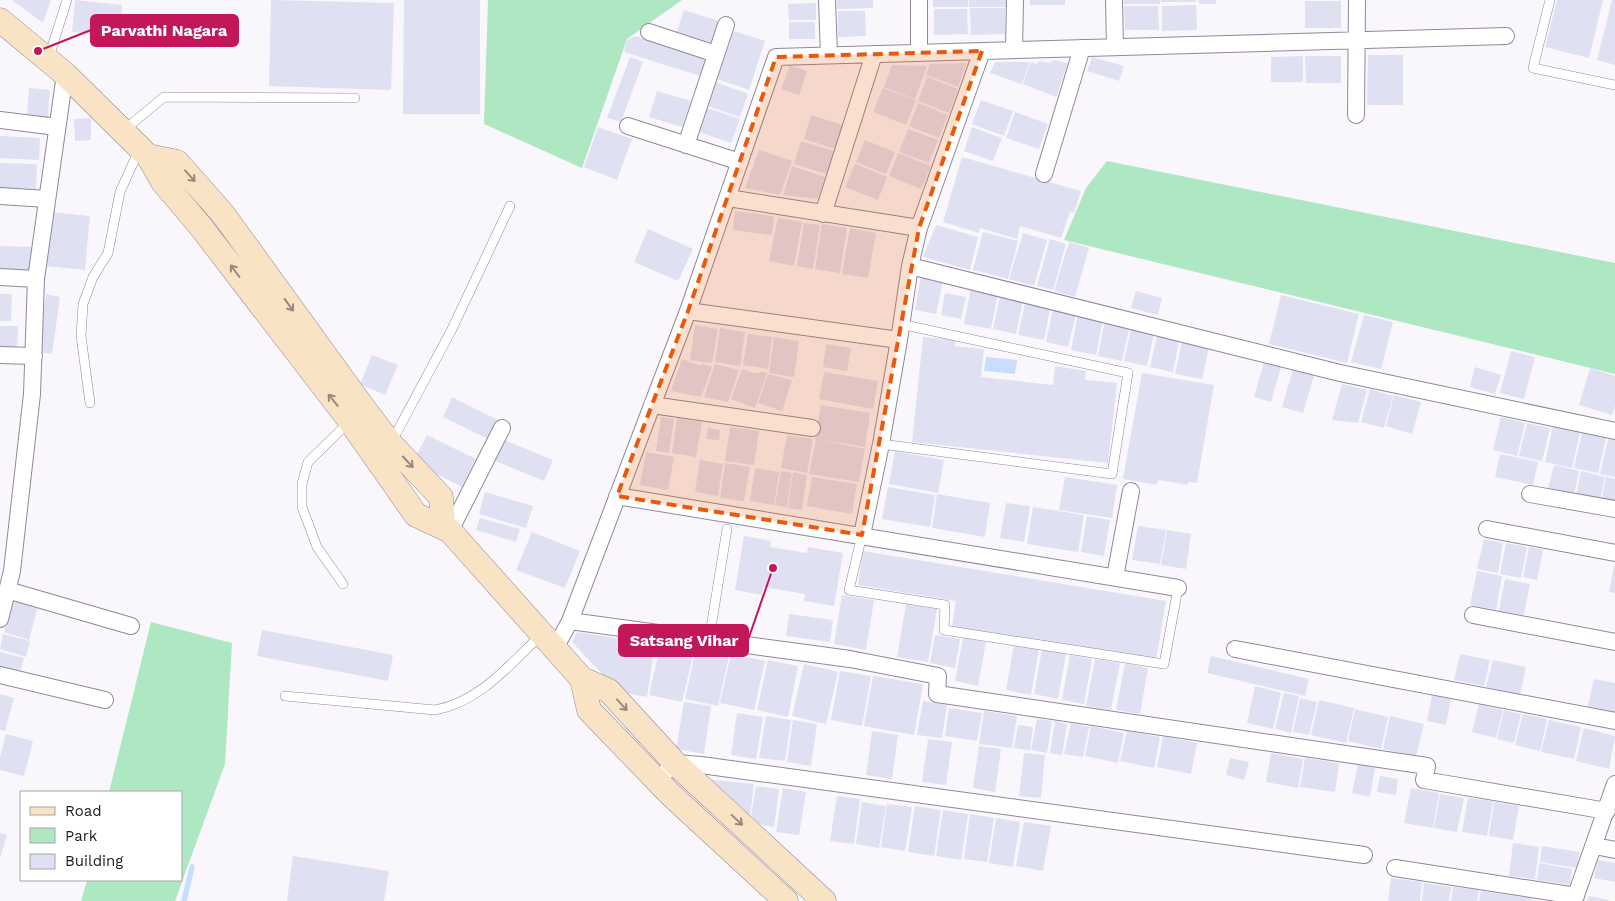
<svg xmlns="http://www.w3.org/2000/svg" width="1615" height="901" font-family="'Work Sans',sans-serif">
<rect width="100%" height="100%" fill="#faf7fc"/>
<path fill="#aee8c3" d="M488,0H682L627,39L582,168L484,124Z
M1107,161L1615,263V374L1064,240L1086,188Z
M151,622L232,643L225,764L175,901H81L87,880H181V792H109Z"/>
<path fill="#cbddfd" d="M986,357L1017,360L1015,374L984,371Z"/>
<g fill="none" stroke-linecap="round" stroke-linejoin="round">
<path stroke="#cbddfd" stroke-width="5.5" d="M184,901L192,867"/>
</g>
<path fill="#dfe0f2" d="M12,0H51L43,23Z
M75,0L122,5L119,37L72,32Z
M271,0L394,3L391,90L269,86Z
M404,0H480V114H403Z
M837,0H873V8L837,9Z
M933,0H968V7H933Z
M969,0H1006V7H969Z
M1030,0H1065V5H1030Z
M1124,0H1160V4H1124Z
M1161,0H1196V2H1161Z
M1199,0H1216V4H1199Z
M1557,0H1603L1589,58L1545,47Z
M1612,0H1615V65L1597,60Z
M1305,1H1341V28H1305Z
M816,3V20H789L788,4Z
M1196,5L1197,30L1162,31V6Z
M1124,6H1158L1159,30H1125Z
M970,8H1005V34L971,35Z
M934,9H967L968,34L934,35Z
M684,10L719,21L712,43L677,32Z
M838,11H865L866,36L838,37Z
M789,22H815V39H789Z
M734,31L765,41L749,90L717,79Z
M635,36L706,59L700,76L624,52L627,40Z
M1368,55H1403V105H1367Z
M1303,56V82H1271V57Z
M1305,56H1341V83H1306Z
M630,57L643,62L621,122L607,118Z
M1092,57L1124,66L1119,81L1087,71Z
M1053,60L1068,63L1056,97L1023,84L1031,62L1037,64L1039,61L1050,63Z
M995,62H1030L1022,84L990,73Z
M967,63L958,87L926,75L930,64Z
M790,65L807,71L799,95L781,89Z
M892,65L927,66L915,99L884,87Z
M927,77L958,89L949,113L918,101Z
M716,82L748,94L740,117L707,106Z
M29,88L50,90L48,118L27,116Z
M883,88L916,100L906,125L873,112Z
M657,91L691,101L682,127L649,117Z
M981,100L1013,111L1004,136L972,124Z
M918,103L948,115L939,138L909,126Z
M707,108L740,119L731,143L699,132Z
M1015,112L1048,124L1039,149L1006,138Z
M811,115L843,125L836,149L804,139Z
M91,118V140L75,141L74,119Z
M598,127L632,139L617,180L584,167Z
M972,127L1002,138L993,161L964,151Z
M908,129L938,140L929,163L899,152Z
M0,136L40,138L39,160L0,158Z
M865,140L895,152L886,174L856,162Z
M801,141L834,151L827,174L794,164Z
M759,150L792,161L780,195L745,188Z
M898,153L931,166L921,189L889,176Z
M962,157L1081,191L1074,213L1070,212L1061,238L1020,226L1017,239L980,228L979,233L943,222Z
M0,163L37,164L36,190L0,189Z
M855,164L887,177L878,200L845,187Z
M792,166L825,177L818,199L783,195Z
M735,211L774,216L772,235L733,230Z
M51,212L90,216L85,270L46,266Z
M778,218L802,222L794,266L769,261Z
M804,223L820,225L813,269L797,266Z
M822,224L847,228L840,273L815,269Z
M936,225L978,237L970,270L923,257Z
M850,228L876,233L868,278L842,274Z
M648,229L693,249L678,281L634,262Z
M983,232L1018,241L1008,279L973,270Z
M1023,233L1047,240L1034,286L1009,279Z
M1050,239L1066,244L1053,290L1037,286Z
M1069,242L1089,248L1075,297L1054,291Z
M0,246L34,247L33,274L0,273Z
M921,277L943,281L936,314L915,310Z
M971,287L998,293L991,329L964,324Z
M1136,291L1162,298L1158,315L1131,308Z
M945,293L966,297L961,319L941,315Z
M0,294H12L11,321H0Z
M46,294L60,297L52,354L38,352Z
M1281,295L1359,314L1347,363L1269,344Z
M1000,296L1023,300L1016,334L993,329Z
M1025,304L1050,309L1044,340L1018,335Z
M1053,309L1076,314L1068,347L1046,342Z
M1078,314L1103,319L1096,355L1071,350Z
M1364,315L1393,322L1381,369L1351,362Z
M1105,320L1130,325L1122,361L1098,356Z
M695,325L718,329L712,363L690,360Z
M0,326H18L17,353H0Z
M720,328L745,332L740,366L715,362Z
M1131,329L1154,334L1147,366L1124,361Z
M748,334L772,337L768,369L743,365Z
M1157,336L1179,341L1173,372L1150,367Z
M774,337L799,341L794,377L769,373Z
M923,337L956,340L955,346L984,349L981,377L1053,385L1055,366L1086,371L1085,380L1117,383L1108,463L912,442Z
M1182,341L1209,347L1202,379L1175,374Z
M826,344L851,348L847,371L823,367Z
M1511,351L1535,357L1524,399L1500,393Z
M372,355L398,365L385,395L360,384Z
M682,359L701,366L702,363L712,367L701,397L671,391Z
M1264,362L1281,367L1271,402L1254,397Z
M715,364L739,370L728,402L704,397Z
M1475,367L1501,375L1495,394L1470,387Z
M1590,368L1615,376V406L1612,415L1579,405Z
M742,369L754,373H760L761,371L767,373L755,408L731,399Z
M1293,369L1314,375L1303,413L1282,407Z
M824,372L878,381L873,409L819,399Z
M1142,373L1214,385L1197,483L1188,482V485L1158,480L1157,485L1123,479Z
M768,374L792,380L782,411L758,403Z
M1342,384L1367,390L1358,423L1332,420Z
M1370,389L1393,396L1384,428L1361,422Z
M1394,395L1421,402L1412,434L1386,426Z
M452,397L500,421L490,440L443,417Z
M821,405L870,413L865,447L815,439Z
M661,417L674,419L669,453L656,451Z
M1501,417L1525,423L1517,456L1493,450Z
M677,418L702,422L696,457L672,453Z
M1527,423L1550,428L1542,461L1519,456Z
M1553,426L1580,432L1572,468L1545,462Z
M730,427L759,431L754,465L725,461Z
M708,428L720,430L719,440L706,439Z
M1582,433L1606,438L1598,473L1574,468Z
M427,435L476,459L462,487L413,462Z
M787,435L813,439L807,473L781,468Z
M502,439L553,460L544,481L493,460Z
M816,439L865,449L859,482L809,474Z
M1608,439L1615,440V477L1600,474Z
M895,451L944,460L938,493L889,484Z
M646,452L674,457L668,490L640,485Z
M1500,454L1538,462L1533,485L1495,477Z
M700,460L723,464L718,496L695,492Z
M725,463L750,467L744,501L720,498Z
M1554,465L1579,471L1574,495L1548,489Z
M755,468L779,472L774,505L750,501Z
M781,471L792,473L787,507L775,505Z
M1581,471L1605,477L1600,500L1576,495Z
M793,472L807,475L802,510L788,508Z
M812,477L857,484L852,514L807,506Z
M1065,477L1117,485L1112,518L1059,510Z
M1606,477L1615,479V501L1602,498Z
M888,487L935,495L930,527L882,519Z
M485,492L533,506L526,528L479,514Z
M937,494L990,503L985,537L932,528Z
M1006,503L1030,506L1024,542L1000,538Z
M1033,507L1084,515L1078,552L1027,544Z
M1087,516L1110,520L1104,556L1081,552Z
M480,518L520,529L516,542L476,530Z
M1138,526L1166,530L1160,564L1132,560Z
M1167,530L1191,534L1186,569L1161,565Z
M532,532L580,551L565,588L516,570Z
M744,536L771,541L770,547L807,553L808,547L843,553L834,606L804,601L805,594L763,587L762,595L735,590Z
M1484,539L1503,543L1498,573L1477,569Z
M1506,543L1527,547L1521,578L1500,574Z
M1529,547L1543,550L1537,580L1523,577Z
M863,551L1166,601L1156,660L952,627L956,601L858,585Z
M1614,566H1615V593L1609,592Z
M1477,571L1502,576L1496,610L1470,605Z
M1505,579L1530,584L1524,615L1499,611Z
M842,595L874,600L866,650L834,644Z
M13,599L38,606L29,640L4,632Z
M906,604L937,609L928,662L897,657Z
M789,614L833,620L830,642L786,636Z
M262,630L393,655L388,681L257,656Z
M577,632L655,644L647,697L619,692L572,642Z
M3,634L30,641L26,657L0,649Z
M935,635L960,639L955,668L930,663Z
M963,638L986,642L978,686L955,681Z
M661,642L694,650L682,702L649,695Z
M1014,644L1039,649L1031,695L1006,690Z
M696,649L729,656L718,706L685,699Z
M1042,649L1066,654L1058,699L1034,694Z
M0,652L24,658L19,677L0,672Z
M731,654L765,661L754,710L720,703Z
M1460,654L1490,660L1484,686L1454,680Z
M1070,655L1092,659L1084,704L1062,700Z
M1211,656L1309,679L1305,696L1207,673Z
M1095,659L1120,663L1111,710L1086,706Z
M768,660L798,666L788,717L757,710Z
M1493,660L1526,667L1520,695L1486,687Z
M1125,663L1148,668L1140,714L1116,710Z
M804,664L838,672L826,724L792,716Z
M840,671L871,676L862,726L831,720Z
M873,676L923,684L914,735L864,726Z
M1594,679L1615,683V715L1587,709Z
M1255,686L1281,693L1273,729L1247,723Z
M1284,693L1299,696L1291,733L1275,729Z
M0,694L14,698L5,731L0,730Z
M1432,695L1451,699L1446,725L1427,721Z
M1300,698L1317,702L1309,735L1293,732Z
M1319,700L1354,708L1346,743L1311,735Z
M923,701L947,705L942,738L917,735Z
M684,702L711,706L704,754L676,749Z
M1479,704L1503,710L1496,738L1472,732Z
M949,708L982,713L977,741L945,736Z
M1355,709L1388,717L1381,749L1348,741Z
M1504,710L1521,714L1514,743L1497,739Z
M984,711L1017,716L1012,748L979,744Z
M737,713L763,717L756,759L731,755Z
M1523,714L1547,719L1540,751L1515,745Z
M766,716L791,720L785,761L759,758Z
M1390,716L1424,724L1416,756L1383,749Z
M1037,719L1052,721L1047,753L1031,750Z
M793,720L817,724L811,766L787,762Z
M1549,720L1581,727L1574,759L1541,752Z
M1055,721L1067,724L1062,755L1050,753Z
M1071,723L1089,727L1083,757L1064,754Z
M1018,725L1033,727L1030,750L1014,748Z
M1091,726L1124,733L1118,763L1085,756Z
M1584,728L1615,736L1609,769L1576,761Z
M872,731L898,735L892,779L866,775Z
M1127,731L1160,737L1154,768L1120,761Z
M6,734L33,741L24,776L0,770V757Z
M1163,736L1197,743L1191,774L1157,767Z
M928,739L952,742L946,785L922,782Z
M979,746L1001,749L995,792L973,788Z
M1024,753L1045,755L1041,798L1019,796Z
M1271,753L1303,759L1298,788L1266,782Z
M1230,758L1249,762L1244,780L1226,775Z
M1305,758L1339,763L1335,792L1300,787Z
M1358,764L1375,768L1370,797L1352,793Z
M1380,776L1398,779L1396,795L1377,792Z
M703,779L754,784L749,825Z
M756,786L779,789L774,827L750,823Z
M783,788L806,792L799,835L776,832Z
M1411,788L1439,793L1433,828L1404,823Z
M1440,794L1464,798L1457,832L1434,828Z
M837,796L860,799L854,844L830,841Z
M1468,798L1493,801L1487,836L1462,832Z
M862,802L886,806L879,848L856,844Z
M1494,802L1519,806L1513,840L1489,836Z
M887,804L912,807L905,851L881,847Z
M915,806L941,810L934,856L908,852Z
M943,810L968,814L961,860L936,856Z
M970,814L994,818L987,862L964,859Z
M996,818L1020,822L1013,867L989,863Z
M1024,822L1051,826L1043,871L1016,866Z
M0,833L7,835L0,858Z
M1513,843L1539,847L1535,879L1509,876Z
M1542,846L1580,852L1577,868L1540,862Z
M293,856L389,871L384,901H287Z
M1598,860L1615,863V882L1594,878Z
M1539,863L1572,869L1570,885L1537,880Z
M1391,878L1422,882L1420,901H1388Z
M1424,883L1451,887L1449,901H1422Z
M1453,887L1479,890L1477,901H1451Z
M1481,891L1532,898V901H1479Z
M1589,896L1609,900L1608,901H1587Z"/>
<g fill="none" stroke-linecap="round" stroke-linejoin="round">
<g stroke="#92869b" stroke-width="10">
<path id="service" d="M1550,0L1533,68L1615,85
M48,60L67,0
M123,131L164,97L355,98
M90,403L81,336L83,304L93,277L108,253L120,192L139,150
M392,441L452,329L510,206
M881,444L1112,474L1128,373L900,324
M862,535L849,590L945,605L944,630L1164,664L1178,588
M343,584L317,547L302,507V484L308,462L350,421
M709,640L727,529
M285,696L435,710C480,702 510,664 541,635"/>
</g>
<g stroke="#92869b" stroke-width="18">
<path id="minor" d="M827,0L829,55
M1114,0L1115,47
M649,32L716,54
M1014,50L1015,0
M919,53V0
M1356,115L1357,0
M0,120L57,127
M628,126L740,162
M686,145L726,25
M1044,174L1082,48
M0,196L47,199
M728,198L919,228
M823,214L874,54
M910,266L919,228L982,51
M0,277L36,279
M688,311L899,340L910,266L1340,373L1615,431
M0,355L34,356
M652,405L812,428
M1530,494L1615,509
M617,496L1178,588
M1487,529L1615,553
M450,531L502,428
M862,535L881,444L899,340
M1115,577L1131,491
M7,590L131,626
M1473,615L1615,642
M0,619L12,571L32,394L36,279L65,74
M570,621L850,659L938,676L937,694L1427,766L1424,780L1607,811
M1235,649L1615,721
M554,650L570,621L688,311L776,57L1506,36
M0,675L105,700
M657,780L675,763L701,765L1364,855
M1595,846L1615,850
M1395,868L1576,896
M1574,901L1615,784"/>
</g>
<g stroke="#92869b" stroke-width="25">
<path id="secondary" d="M0,20L65,74L148,156L163,182L201,227L350,421L416,515L450,531L582,679L609,691L675,763L824,901
M148,156L177,162L223,214L365,410L391,444L441,497L443,527
M582,679L589,710L670,794L786,901"/>
</g>
<use href="#service" stroke="#fff" stroke-width="9"/>
<use href="#minor" stroke="#fff" stroke-width="16"/>
<use href="#secondary" stroke="#f9e3c5" stroke-width="24"/>
</g>
<defs><path id="oneway-shaft" d="M-6 0H5M1.5-3L5.5 0L1.5 3" fill="none" stroke-width="1.6" stroke-linecap="round" stroke-linejoin="round" transform="scale(1.25)"/></defs>
<g stroke="#97897c">
<use href="#oneway-shaft" transform="translate(190 176) rotate(48)"/>
<use href="#oneway-shaft" transform="translate(235 271) rotate(-127)"/>
<use href="#oneway-shaft" transform="translate(289 305) rotate(54)"/>
<use href="#oneway-shaft" transform="translate(333 400) rotate(-129)"/>
<use href="#oneway-shaft" transform="translate(408 462) rotate(47)"/>
<use href="#oneway-shaft" transform="translate(622 705) rotate(48)"/>
<use href="#oneway-shaft" transform="translate(737 820) rotate(43)"/>
</g>
<path fill="#e8590c" fill-opacity="0.2" stroke="#e8590c" stroke-width="4" stroke-dasharray="10 6" stroke-linejoin="round" d="M982,51L919,228L862,535L617,496L688,311L776,57Z"/>
<path fill="none" stroke="#c2185b" stroke-width="2" d="M38 51L91 30M773 568L748 640"/>
<g fill="#c2185b" stroke="#fff" stroke-width="2">
<circle cx="38" cy="51" r="5"/>
<circle cx="773" cy="568" r="5"/>
</g>
<g fill="#c2185b" stroke="#c2185b" stroke-width="2">
<rect x="91" y="15" width="147" height="31" rx="5"/>
<rect x="619" y="625" width="129" height="31" rx="5"/>
</g>
<g font-size="16" text-anchor="middle" font-weight="bold" fill="#fff">
<text x="164" y="36">Parvathi Nagara</text>
<text x="684" y="646">Satsang Vihar</text>
</g>
<rect x="20" y="791" width="162" height="90" fill="#ffffff" stroke="#a5a4a7"/>
<rect x="30" y="807" width="25" height="8" fill="#f9e3c5" stroke="#a5a4a7"/>
<text x="65" y="816" font-size="15" fill="#1f1b23">Road</text>
<rect x="30" y="828" width="25" height="15" fill="#aee8c3" stroke="#a5a4a7"/>
<text x="65" y="841" font-size="15" fill="#1f1b23">Park</text>
<rect x="30" y="854" width="25" height="15" fill="#dfe0f2" stroke="#a5a4a7"/>
<text x="65" y="866" font-size="15" fill="#1f1b23">Building</text>
</svg>
